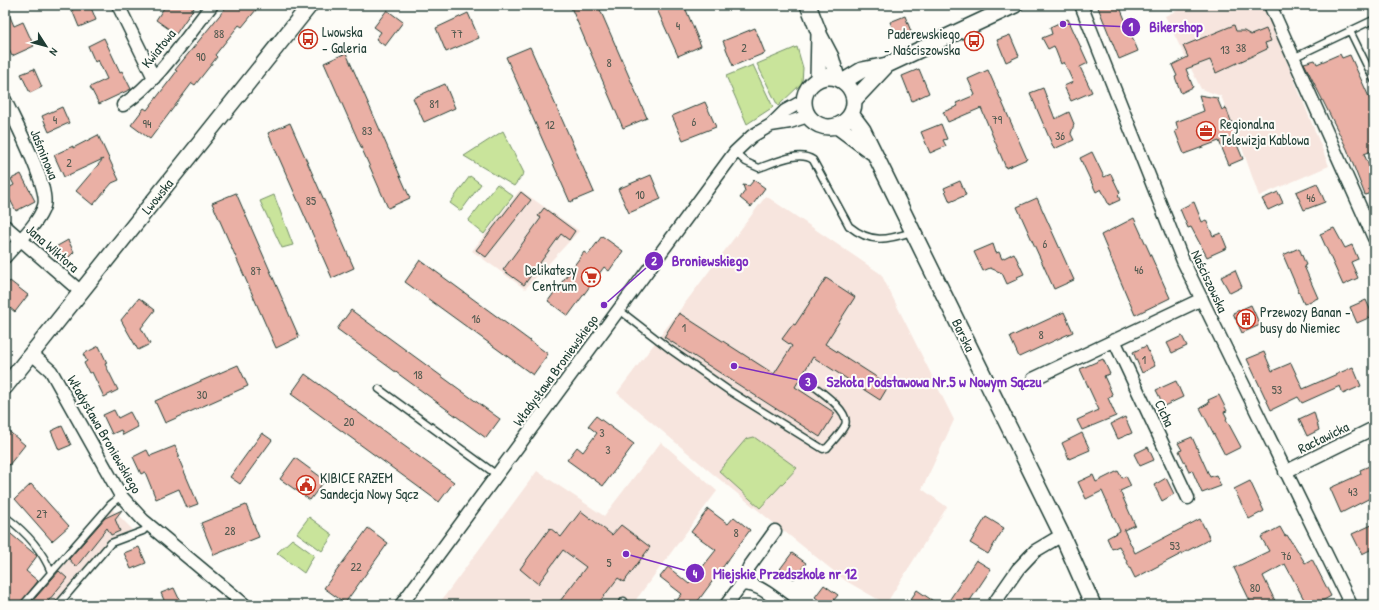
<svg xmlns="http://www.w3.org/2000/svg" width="1379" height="610" font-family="'Patrick Hand',sans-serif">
<rect width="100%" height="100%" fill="#fdfcf7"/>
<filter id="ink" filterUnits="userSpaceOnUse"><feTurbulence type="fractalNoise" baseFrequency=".025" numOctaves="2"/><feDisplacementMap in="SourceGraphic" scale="8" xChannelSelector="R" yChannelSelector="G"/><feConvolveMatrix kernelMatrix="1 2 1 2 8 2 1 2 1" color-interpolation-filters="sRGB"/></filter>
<g filter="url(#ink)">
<path fill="#f7e5de" d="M1189,5H1264L1329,166L1259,196L1241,145L1221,96L1201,89L1165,16Z
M520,190L579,231L525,289L472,251Z
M766,196L881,274L954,420L922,489L947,507L886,604L846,581L713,474L617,393Z
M661,442L717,491L632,605H438L537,471L604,516Z
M110,507L132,529L113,545L64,605H26Z"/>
<path fill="#c9e49b" stroke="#749068" d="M797,47L803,68L802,83L778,106L757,64Z
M753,65L773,107L747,124L726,76Z
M503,131L524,173L514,186L464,156Z
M470,176L481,184L461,211L450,203Z
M497,184L513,196L484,234L468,221Z
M274,195L293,245L282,248L260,201Z
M754,437L797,468L760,508L719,471L746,439Z
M309,517L333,535L322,551L297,533Z
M292,539L314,555L304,573L277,553Z"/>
<path fill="#eab0a5" stroke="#1f3d34" d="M5,5L14,26L23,22L34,46L12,56L5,42Z
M70,5H90L96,20L79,27Z
M166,5H196L176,34L156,20Z
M228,5H249L256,10L242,27L239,25L215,55L217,57L195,85L192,83L150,139L131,125L144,108L147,110L177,71L175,70Z
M570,5H598L647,118L623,128Z
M655,5H684L701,46L678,56Z
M1097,5H1119L1138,51L1119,59Z
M387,10L403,22L385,46L376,39L381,32L374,27Z
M468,13L479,38L446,52L436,28Z
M905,16L912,34L898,40L890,22Z
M1068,19L1088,63L1080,67L1092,92L1071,101L1064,86L1073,82L1064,62L1061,64L1054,46L1048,49L1042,38L1052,34L1050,27Z
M1234,25L1236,31H1244L1251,35L1266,29L1271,41L1265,43L1267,49L1216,73L1210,60L1186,69L1193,87L1181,93L1175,77L1177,76L1172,65L1188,57L1183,46Z
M755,28L765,53L733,66L723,41Z
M1010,35L1019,56L1006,62L997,40Z
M104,38L120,72L122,71L131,89L99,104L90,87L107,79L98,60L95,62L88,46Z
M530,47L594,192L570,202L506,57Z
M346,53L410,198L388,208L324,63Z
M1340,54L1342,58L1350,55L1374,108V150L1364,154L1374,178V192L1365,195L1347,149L1304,63L1315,60L1317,64Z
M34,69L42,87L30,93L21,74Z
M919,69L929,93L912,101L902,76Z
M988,70L1027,159L1006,168L981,108L948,122L943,112L958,106L956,103L975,95L968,79Z
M445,84L455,108L424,122L413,98Z
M1043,88L1055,119L1069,112L1074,124L1071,134L1074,140L1054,149L1030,93Z
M1199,95L1217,98L1222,110L1226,108L1236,134L1233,135L1243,159L1229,165L1219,141L1184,154L1175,131L1178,130L1176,122L1204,111Z
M705,102L716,127L683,140L672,116Z
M62,107L69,123L49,132L42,116Z
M290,123L354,268L332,278L268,133Z
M941,124L947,139L943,140L946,146L930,153L921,132Z
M98,135L119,180L112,183L93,205L76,191L103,159L64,177L54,155L73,146V148Z
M1092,152L1104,177L1111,174L1120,193L1118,195L1120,200L1109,205L1101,189L1096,192L1080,158Z
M21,174L35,201L16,211L5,190L14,185L11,179Z
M651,175L661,199L629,213L618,189Z
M754,180L765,188L751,207L740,198L745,191L743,185L749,186Z
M960,181L966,195L950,202L944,188Z
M1317,183L1325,202L1304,210L1296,192Z
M521,192L531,200L486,257L476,250Z
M1278,192L1283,203L1268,210L1262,199Z
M236,193L299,337L276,348L212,203Z
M1037,198L1074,280L1054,289L1017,207Z
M1194,202L1202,222L1206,220L1213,236L1221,233L1227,248L1207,257L1191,227L1188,228L1180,209Z
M544,208L575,231L569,240L561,234L524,285L503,270L541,218L538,216Z
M1134,218L1170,298L1135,315L1101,235Z
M1334,228L1345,248L1352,245L1358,259L1351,262L1358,278L1343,285L1320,234Z
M602,236L623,251L609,271L604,267L568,316L548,301L584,252L588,255Z
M68,240L74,252L64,262L52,249Z
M993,244L996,253L999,252L1002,259L1014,253L1024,274L1017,277L1018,279L1007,284L1002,273L990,268L983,271L974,252Z
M1299,248L1306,265L1304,266L1318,298L1304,304L1283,255Z
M420,260L548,354L533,375L405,282Z
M1235,270L1242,287L1230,293L1221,277Z
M826,278L855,297L825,344L889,385L880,400L813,357L795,387L835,413L820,437L664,337L679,313L774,374L792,346L782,339L793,324L795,325Z
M10,281L28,295L15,312L5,304V287Z
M139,298L155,310L141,328L150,344L138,350L121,320Z
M1366,300L1373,316L1357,323L1350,307Z
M1251,305L1260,325L1242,333L1233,313Z
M351,310L500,419L486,438L337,329Z
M1064,312L1073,332L1019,357L1010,337Z
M1182,336L1187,346L1172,353L1167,343Z
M99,346L107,363L105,364L118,390L104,397L92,372L89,373L84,363L87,361L83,354Z
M1146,346L1155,366L1142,373L1133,352Z
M1264,352L1272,371L1291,363L1303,389L1353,367L1361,386L1343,394L1340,386L1302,403L1298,397L1271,410L1247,359Z
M1103,359L1110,374L1104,376L1113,396L1108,398L1116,416L1082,430L1077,420L1099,410L1080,369Z
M238,365L248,386L165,423L155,401Z
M305,374L454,482L439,502L291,394Z
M1176,381L1183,397L1164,406L1156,390Z
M1219,395L1227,411L1224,412L1227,418L1226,419L1241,447L1225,455L1200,408L1209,403L1208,400Z
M114,410L118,418L130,412L138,427L123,435L121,430L112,434L103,415Z
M1314,412L1319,430L1307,436L1299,419Z
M596,416L634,444L603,486L567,460L577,447L583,452L597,433L588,426Z
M1125,417L1132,433L1118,439L1111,424Z
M62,426L71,445L59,450L51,431Z
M5,428L25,445L5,470Z
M262,433L272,440L240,484L230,477Z
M1082,433L1090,450L1069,459L1062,443Z
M1192,437L1210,477L1216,475L1221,486L1202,493L1192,470L1189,471L1179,451L1182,450L1178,443Z
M175,446L180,457H178L198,504L187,508L179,489L156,499L145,472L141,474L133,457L147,450L150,456Z
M1148,447L1154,460L1140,466L1134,454Z
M295,458L325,480L310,500L280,479Z
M1374,464V496L1341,513L1330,488L1361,474L1360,470Z
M1118,471L1122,478L1126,476L1131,486L1120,491L1135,525L1124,530L1135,553L1200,519L1210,539L1135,578L1119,546L1112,549L1107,538L1120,531L1102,491L1086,499L1078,482L1093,475L1096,482Z
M1166,478L1174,494L1162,501L1154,485Z
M1250,481L1264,511L1249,519L1234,489Z
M31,484L69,526L52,541L15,499Z
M246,505L259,537L214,555L201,523Z
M708,509L728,524L734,517L750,530L695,605H673L682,594L660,577L668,567L689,584L716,550L691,532Z
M122,510L115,519L120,531L111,535L107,528L76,567L69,559L105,518Z
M581,511L612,535L621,525L650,547L624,582L618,578L597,605H557L586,567L563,550L538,584L520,569L550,528L561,537Z
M986,517L1004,528L988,554L970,543Z
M1374,524V548L1362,554L1352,534Z
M1280,527L1285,536L1287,535L1292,543H1293L1305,563L1312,559L1331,596L1315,605H1307L1285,564L1263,576L1277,605H1252L1234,568L1269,551L1261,537Z
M368,528L388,543L345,603L324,588Z
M5,529L37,556L26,571L38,581L19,605H5Z
M139,547L146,563L131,569L124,553Z
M792,553L806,563L794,579L780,569Z
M976,560L991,569L967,605H946Z
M59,571L67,578L45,605H29Z
M824,585L838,595L830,605H825L815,597Z
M174,588L182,605H166L161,593Z
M917,590L939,605H907Z"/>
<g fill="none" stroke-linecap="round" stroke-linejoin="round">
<g stroke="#1f3d34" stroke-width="9">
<path id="service" d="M1350,31L1374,80
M1293,58L1373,20L1374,23
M735,152L746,162L759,168C774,163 799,150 813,160L849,226C871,244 887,240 912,232
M618,309L671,350L728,390L823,449L827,448C833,441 841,433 845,425C851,411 817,389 807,381
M379,389L497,475
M5,519L7,518C27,533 42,550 51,572
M23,605L111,504L121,496
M58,605L111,543L143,531L149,525
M621,605L624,601"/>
</g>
<g stroke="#1f3d34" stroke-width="15">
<path id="minor" d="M118,5L154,78
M1081,5L1183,261L1351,605
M1270,5L1374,238
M5,100C14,120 50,187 44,206C39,223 17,243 5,257
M123,105C159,80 184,40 212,5
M771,125L790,122L808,116
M5,226L81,292
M1114,340L1188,498
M32,354L51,371L121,496L143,520L245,605
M1033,379L1202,299
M1285,472L1374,428
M741,585L749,567L775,531
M401,605L735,152L752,136L771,125L785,111L803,101
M726,605L741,585C757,582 771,596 784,605
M993,605L1018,569L1035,551L1062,535"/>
</g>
<g stroke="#1f3d34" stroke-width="18">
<path id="tertiary" d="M808,5L819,33L818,79
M820,36L831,57L837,78
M804 102a25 25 0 1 1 50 0a25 25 0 1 1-50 0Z
M844,81L862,70L887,65L1015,5
M854,100L887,65
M851,114L863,130L913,232L1062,535L1093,605
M837,126L872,152
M5,387L310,5"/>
</g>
<use href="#service" stroke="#fdfcf7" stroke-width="6"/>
<use href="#minor" stroke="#fdfcf7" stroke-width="12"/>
<use href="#tertiary" stroke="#fdfcf7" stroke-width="15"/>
</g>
</g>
<defs>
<g id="bus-ring" transform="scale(1)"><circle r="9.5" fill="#fdfcf7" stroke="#c8321e" stroke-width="1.5"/><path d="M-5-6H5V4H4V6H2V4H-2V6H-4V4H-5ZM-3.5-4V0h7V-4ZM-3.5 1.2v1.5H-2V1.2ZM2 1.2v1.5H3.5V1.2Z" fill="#c8321e"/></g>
<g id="office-ring" transform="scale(1)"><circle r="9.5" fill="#fdfcf7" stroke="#c8321e" stroke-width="1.5"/><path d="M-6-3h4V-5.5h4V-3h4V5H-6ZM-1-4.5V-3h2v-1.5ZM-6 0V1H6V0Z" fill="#c8321e"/></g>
<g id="supermarket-ring" transform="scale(1)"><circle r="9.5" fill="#fdfcf7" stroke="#c8321e" stroke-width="1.5"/><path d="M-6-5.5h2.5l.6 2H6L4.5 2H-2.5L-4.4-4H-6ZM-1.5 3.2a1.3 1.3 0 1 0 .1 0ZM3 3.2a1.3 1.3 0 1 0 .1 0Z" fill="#c8321e"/></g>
<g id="building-ring" transform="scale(1)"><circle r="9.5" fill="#fdfcf7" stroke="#c8321e" stroke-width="1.5"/><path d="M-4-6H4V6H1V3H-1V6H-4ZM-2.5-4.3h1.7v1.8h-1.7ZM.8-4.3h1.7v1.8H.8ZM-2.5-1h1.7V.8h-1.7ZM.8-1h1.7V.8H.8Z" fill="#c8321e"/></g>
<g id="civic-ring" transform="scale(1)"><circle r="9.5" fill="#fdfcf7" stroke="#c8321e" stroke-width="1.5"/><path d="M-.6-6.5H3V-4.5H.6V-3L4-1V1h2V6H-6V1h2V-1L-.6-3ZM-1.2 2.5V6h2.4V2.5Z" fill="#c8321e"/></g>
</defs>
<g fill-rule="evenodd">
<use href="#bus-ring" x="308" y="39"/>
<use href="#bus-ring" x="974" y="41"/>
<use href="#office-ring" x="1206" y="131"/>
<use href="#supermarket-ring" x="591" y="277"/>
<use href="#building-ring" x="1246" y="319"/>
<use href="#civic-ring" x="306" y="485"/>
</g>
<g text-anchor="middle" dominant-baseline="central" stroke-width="4" stroke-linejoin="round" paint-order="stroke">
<g font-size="12" fill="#525a50">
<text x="678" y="25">4</text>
<text x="219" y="33">88</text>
<text x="457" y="33">77</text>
<text x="744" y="47">2</text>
<text x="1241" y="47">38</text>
<text x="1225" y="49">13</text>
<text x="201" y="56">90</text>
<text x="609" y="62">8</text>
<text x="434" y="103">81</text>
<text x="55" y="119">4</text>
<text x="997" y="119">79</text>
<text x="694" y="121">6</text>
<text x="147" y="123">94</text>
<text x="550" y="124">12</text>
<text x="367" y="130">83</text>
<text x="1060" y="135">36</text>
<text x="69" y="162">2</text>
<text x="640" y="194">10</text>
<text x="1311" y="197">46</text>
<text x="311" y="200">85</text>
<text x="1045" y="243">6</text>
<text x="1139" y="269">46</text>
<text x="256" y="270">87</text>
<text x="476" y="318">16</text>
<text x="684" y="327">1</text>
<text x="1041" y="334">8</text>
<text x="1144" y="359">1</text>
<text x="418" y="374">18</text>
<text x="1277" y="389">53</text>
<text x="202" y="394">30</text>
<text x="349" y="421">20</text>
<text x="602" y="432">3</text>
<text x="608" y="449">3</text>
<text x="1353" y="491">43</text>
<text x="42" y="513">27</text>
<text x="230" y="530">28</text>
<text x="736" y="532">8</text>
<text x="1175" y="545">53</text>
<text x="1286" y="555">76</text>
<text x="609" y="562">5</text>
<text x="356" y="566">22</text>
<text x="1255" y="587">80</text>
</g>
<g font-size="14" fill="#1f3d34" stroke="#fdfcf7" text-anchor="start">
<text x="322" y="31">Lwowska<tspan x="322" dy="16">- Galeria</tspan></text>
<text x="960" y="33" text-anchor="end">Paderewskiego<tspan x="960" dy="16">- Naściszowska</tspan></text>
<text x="1220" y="123">Regionalna<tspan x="1220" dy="16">Telewizja Kablowa</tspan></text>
<text x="577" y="269" text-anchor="end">Delikatesy<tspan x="577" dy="16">Centrum</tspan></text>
<text x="1260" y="311">Przewozy Banan -<tspan x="1260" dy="16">busy do Niemiec</tspan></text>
<text x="320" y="477">KIBICE RAZEM<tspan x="320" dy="16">Sandecja Nowy Sącz</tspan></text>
</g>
<g font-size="14" fill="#1f3d34" stroke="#fdfcf7">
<text transform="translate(158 48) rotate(-51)">Kwiatowa</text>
<text transform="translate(45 154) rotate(68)">Jaśminowa</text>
<text transform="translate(157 196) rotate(-51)">Lwowska</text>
<text transform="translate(53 248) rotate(41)">Jana Wiktora</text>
<text transform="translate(1210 281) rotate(65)">Naściszowska</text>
<text transform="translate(964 335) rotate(64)">Barska</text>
<text transform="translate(555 370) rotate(-54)">Władysława Broniewskiego</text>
<text transform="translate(1165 413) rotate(65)">Cicha</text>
<text transform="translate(105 434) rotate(60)">Władysława Broniewskiego</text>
<text transform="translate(1323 437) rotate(-26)">Racławicka</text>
</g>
</g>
<path fill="none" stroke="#7b2cbf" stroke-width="1.5" d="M1063 24L1131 27M604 305L654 261M734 366L808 382M626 554L695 573"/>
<g fill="#7b2cbf" stroke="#fdfcf7" stroke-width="1.5">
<circle cx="1063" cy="24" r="4"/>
<circle cx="604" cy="305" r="4"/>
<circle cx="734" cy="366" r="4"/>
<circle cx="626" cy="554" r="4"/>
<circle cx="1131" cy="27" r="10"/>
<circle cx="654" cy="261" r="10"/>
<circle cx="808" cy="382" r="10"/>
<circle cx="695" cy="573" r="10"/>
</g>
<g font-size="12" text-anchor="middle" font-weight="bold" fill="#fff">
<text x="1131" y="31">1</text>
<text x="654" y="265">2</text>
<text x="808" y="386">3</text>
<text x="695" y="578">4</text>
</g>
<g font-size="15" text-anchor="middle" font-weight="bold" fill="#7b2cbf" stroke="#fdfcf7" stroke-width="4" stroke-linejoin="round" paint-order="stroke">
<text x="1176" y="32">Bikershop</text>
<text x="710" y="266">Broniewskiego</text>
<text x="934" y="387">Szkoła Podstawowa Nr.5 w Nowym Sączu</text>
<text x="785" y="579">Miejskie Przedszkole nr 12</text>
</g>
<rect width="1379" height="610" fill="none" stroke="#fdfcf7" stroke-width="20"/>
<rect x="10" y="10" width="1359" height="590" fill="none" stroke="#1f3d34" stroke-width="1.5" filter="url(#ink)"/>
<g transform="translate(46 46) rotate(126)" stroke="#fdfcf7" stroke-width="3" paint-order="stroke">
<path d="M0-3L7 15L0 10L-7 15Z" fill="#1f3d34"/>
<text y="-6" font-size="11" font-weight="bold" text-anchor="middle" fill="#1f3d34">N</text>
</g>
</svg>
